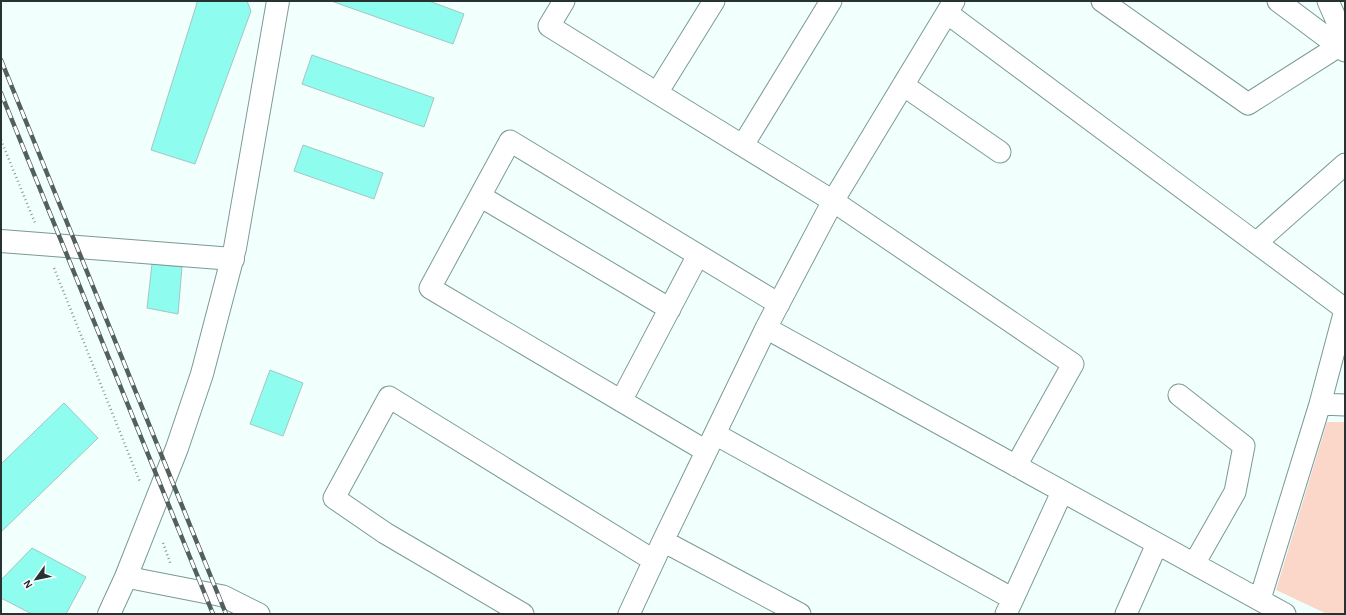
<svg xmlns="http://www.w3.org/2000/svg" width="1346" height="615" font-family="'Alegreya Sans',sans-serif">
<rect width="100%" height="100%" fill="#f1fffd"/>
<path fill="#fbd7ca" d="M1327,422H1345V614H1327L1276,590Z"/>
<path fill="#8ffcf0" stroke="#a4c6c1" d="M196,1H247L251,11L195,164L151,150L197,3Z
M331,1H429L464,14L453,44Z
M312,55L434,98L424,127L302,84Z
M303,145L383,173L374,199L294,171Z
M152,264L182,267L178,314L147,308Z
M270,370L303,383L283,436L250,424Z
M64,403L98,438L1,532V464Z
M32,548L86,577L66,614H32L1,598V580Z"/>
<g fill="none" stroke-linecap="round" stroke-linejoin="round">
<g stroke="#7a9a96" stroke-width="23">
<path id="minor" d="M564,1L549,26L657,93
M714,1L657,93L833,201L1073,364L1016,466
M1102,1L1248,104L1339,46
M1278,1L1345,51
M1328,1L1345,40
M947,13L1345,309
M903,85L1000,152
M743,145L831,1
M480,196L670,309
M1257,242L1345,164
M766,328L1285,614
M1179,395L1244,446L1235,492L1194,564
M621,401L698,255
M1320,404L1345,405
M715,434L1013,599
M706,451L430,288L510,141L779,304
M663,541L800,614
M126,577L223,596L259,614
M1260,599L1320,404L1345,310
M523,614L385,533L334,498L389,397L653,560
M629,614L663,541L766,328L833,201L954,1
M1006,614L1062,492
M1126,614L1157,544"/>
</g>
<g stroke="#7a9a96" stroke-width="24">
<path id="tertiary" d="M1,241L233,259
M109,614L126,577L177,448L202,374L235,248L278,1"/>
</g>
<path stroke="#8c9a98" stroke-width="2.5" stroke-dasharray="1 3" stroke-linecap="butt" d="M1,140L35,223
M54,268L140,482
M163,543L171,565"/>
<use href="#minor" stroke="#fff" stroke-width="21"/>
<use href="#tertiary" stroke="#fff" stroke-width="22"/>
<g stroke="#52605e" stroke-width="4.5">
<path id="rail" d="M1,60L226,614
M1,93L213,614"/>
</g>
<use href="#rail" stroke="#fff" stroke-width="3" stroke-dasharray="9" stroke-linecap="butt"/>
</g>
<rect width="1346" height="615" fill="none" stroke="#263332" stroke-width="4"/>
<g transform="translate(36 579) rotate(237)" stroke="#ffffff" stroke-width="3" paint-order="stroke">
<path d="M0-3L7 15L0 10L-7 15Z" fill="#263332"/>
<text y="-6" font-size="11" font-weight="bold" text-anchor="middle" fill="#263332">N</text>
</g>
</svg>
